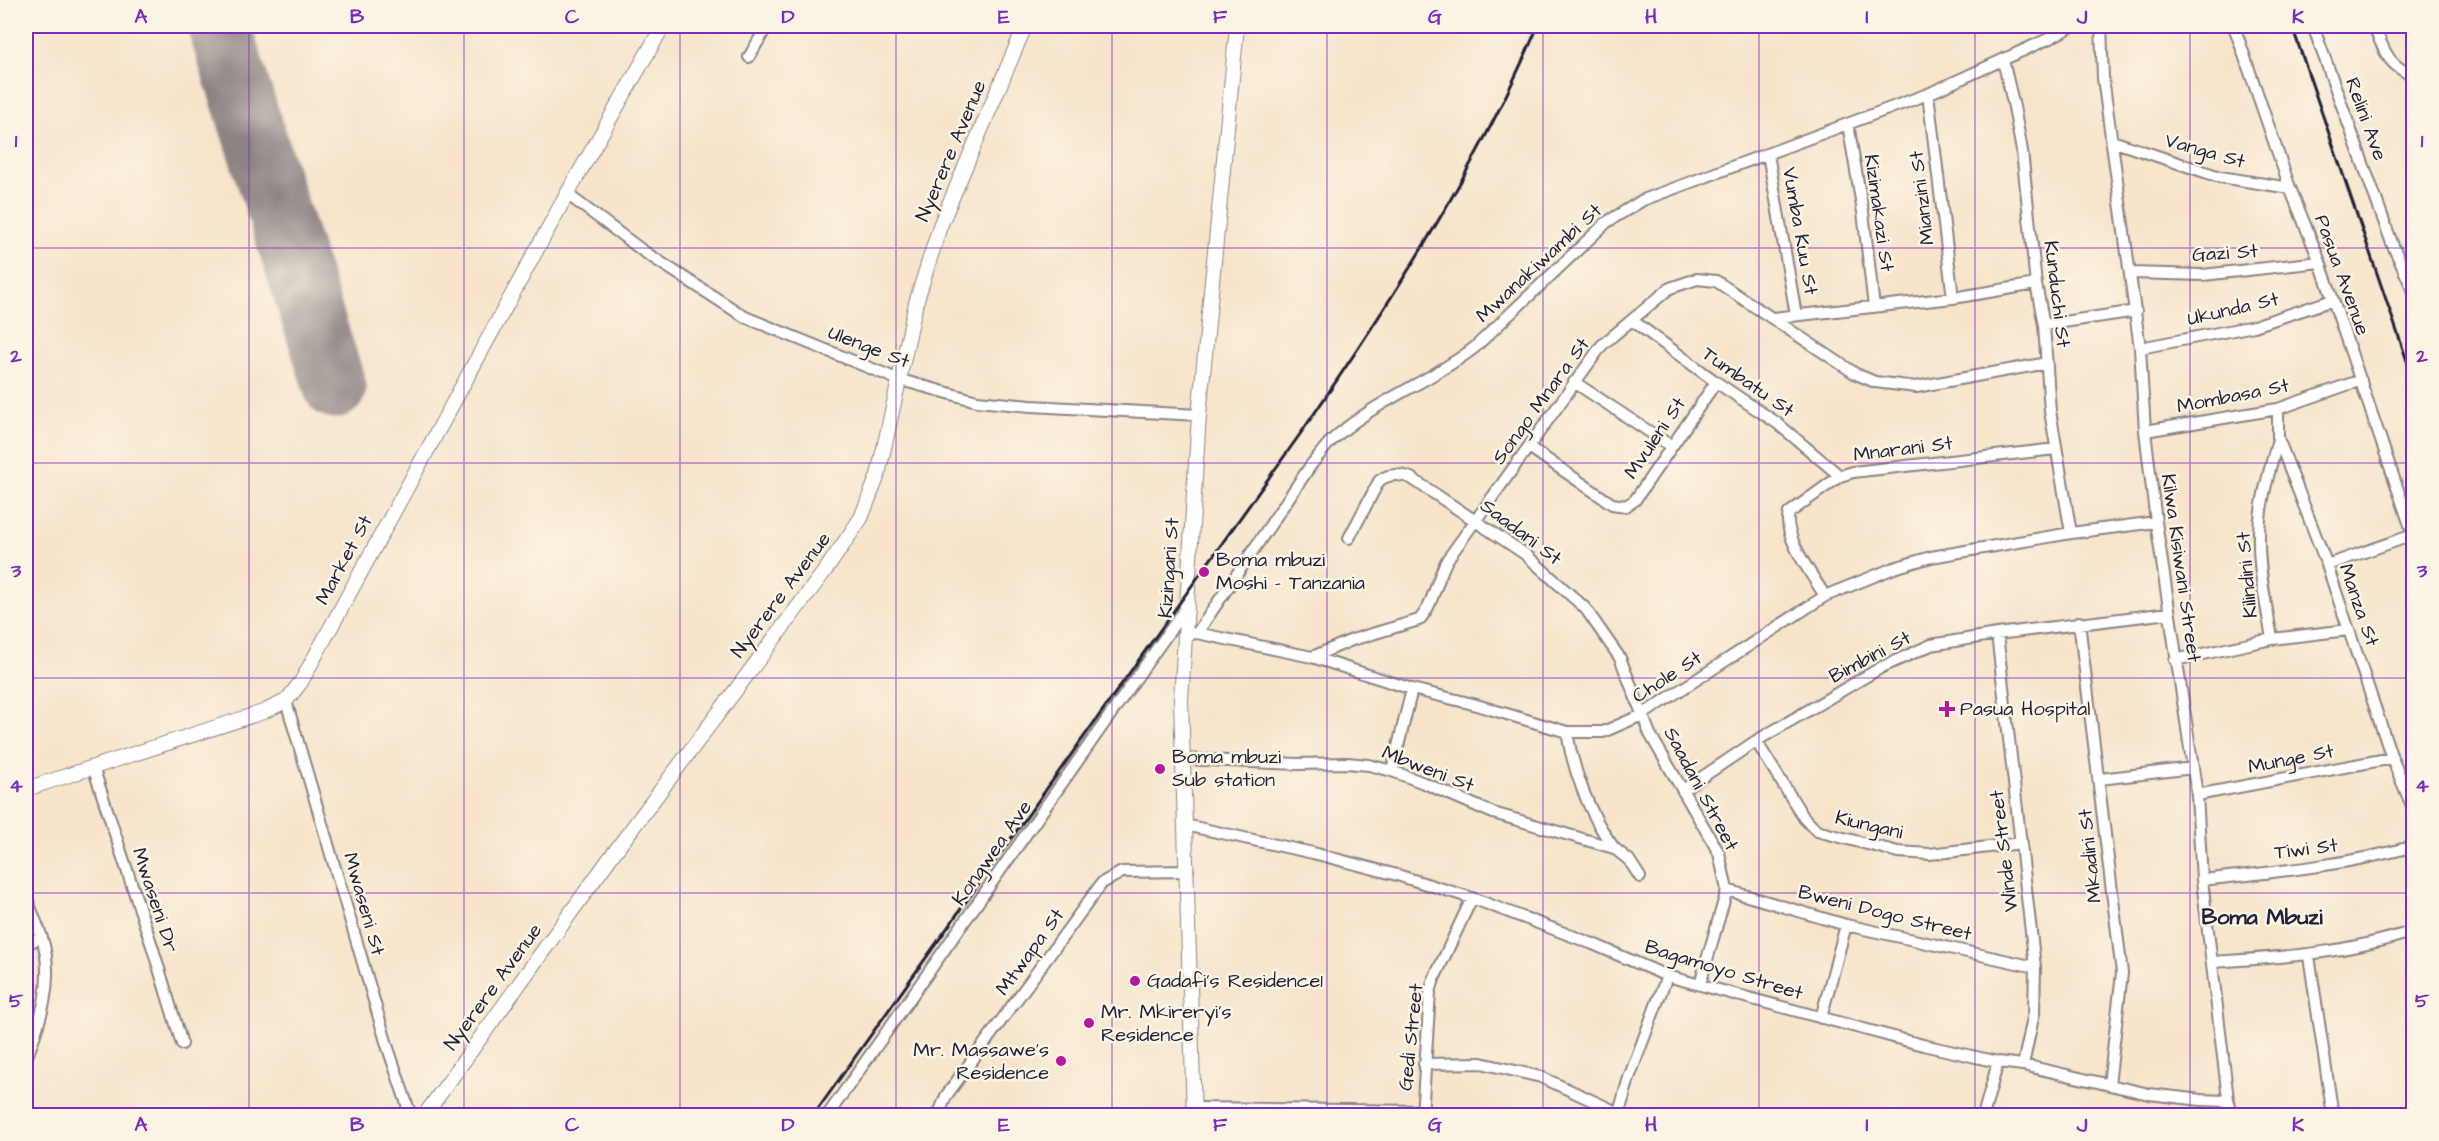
<svg xmlns="http://www.w3.org/2000/svg" width="2439" height="1141" font-family="'Architects Daughter',sans-serif">
<rect width="100%" height="100%" fill="#fcf5e5"/>
<filter id="ink" filterUnits="userSpaceOnUse"><feTurbulence type="fractalNoise" baseFrequency=".0167" numOctaves="2"/><feDisplacementMap in="SourceGraphic" scale="12" xChannelSelector="R" yChannelSelector="G"/><feConvolveMatrix kernelMatrix="1 2 1 2 8 2 1 2 1" color-interpolation-filters="sRGB"/></filter>
<filter id="wash" filterUnits="userSpaceOnUse"><feTurbulence type="fractalNoise" baseFrequency=".008" numOctaves="4" result="noise"/><feDisplacementMap in="SourceGraphic" scale="24" xChannelSelector="R" yChannelSelector="G"/><feGaussianBlur stdDeviation="1.35" result="paint"/><feColorMatrix in="noise" values="0 0 0 0 0 0 0 0 0 0 0 0 0 0 0 0 0 1.4 0 .05"/><feComposite in="paint" operator="in"/></filter>
<g filter="url(#wash)">
<rect width="100%" height="100%" fill="#f7e4cb"/>
<g fill="none" stroke-linecap="round" stroke-linejoin="round">
<path stroke="#8c8383" stroke-width="63" d="M219,26L335,387"/>
</g>
</g>
<g filter="url(#ink)">
<g fill="none" stroke-linecap="round" stroke-linejoin="round">
<g stroke="#8c8383" stroke-width="14">
<path id="minor" d="M2101,26L2103,78L2140,348L2145,431L2156,522L2197,795L2202,880L2230,1116
M2234,26L2290,188L2320,262L2414,537
M2313,26L2393,246L2414,292
M2374,26C2384,50 2387,65 2414,76
M749,57L767,26
M2003,60L2014,107L2022,151L2036,284L2044,325L2050,411L2071,533
M1928,94L1953,298
M1848,124L1863,212L1874,307
M2112,141L2220,177L2290,188
M1768,154L1796,315
M567,194L643,251L745,317L897,379L977,401L1031,406L1199,415
M2131,273L2203,275L2320,262
M1773,318L1953,298L2036,284
M1633,321L1716,382L1777,423L1840,476
M2044,325L2136,311
M2140,348L2254,326L2333,300
M1574,382L1671,446
M2278,409V438L2327,565L2392,758L2414,811
M2145,431L2278,409L2361,380
M1529,447L1612,504L1626,506L1635,500L1716,382
M1349,538L1379,481C1389,473 1400,474 1411,478L1525,554L1585,608L1620,658L1650,734L1719,853L1727,890L1700,984
M2327,565L2413,535
M1825,596C1813,576 1782,536 1789,513L1840,476L1853,472L2056,449
M2079,622L2122,973L2109,1085
M1197,633L1311,465C1317,458 1323,450 1329,443C1371,402 1429,383 1474,348L1607,222L1643,200L1928,94L2048,39L2072,26
M1190,634L1197,633L1312,657L1412,689L1473,704L1567,732H1603L1642,715L1825,596L1894,568L1931,557L2071,533L2156,522
M1997,634L2035,967L2034,1013L2023,1065
M2272,639C2267,608 2259,575 2259,543C2258,507 2269,473 2278,439
M1312,657L1352,640L1419,620C1433,606 1437,578 1447,560L1602,345L1670,288L1697,279L1716,281L1856,374L1875,382L1916,387L2047,363
M2175,660L2272,639L2348,630
M286,701L387,1045L411,1116
M1567,732C1573,771 1590,816 1614,848
M1756,741L1804,818L1817,831L1898,852L1930,854L2022,843
M1183,759L1298,764L1347,763L1369,765L1392,771L1424,783L1493,813L1614,848L1629,860L1640,877
M93,767L152,946L182,1044
M1392,771L1412,689
M2100,779L2193,768
M1683,790L1756,741L1882,667L1931,645L1997,634L2169,613
M2197,795L2392,758
M1185,825L1313,853L1397,875L1472,898L1593,944L1667,976L1923,1045L1998,1062L2023,1065L2149,1094L2201,1100L2227,1101
M2202,880C2273,872 2344,866 2414,846
M1727,890L1846,925L2035,967
M26,895C30,909 37,923 42,938C55,980 41,1020 26,1059
M26,943L42,938
M2309,956L2333,1116
M2212,962C2285,957 2344,954 2414,931
M1821,1018L1846,925
M1424,1064L1481,1063L1541,1077L1617,1112
M1194,1108L1423,1111
M827,1116L1185,609
M938,1116L946,1096L1102,883L1122,872L1188,871
M1422,1116L1430,992L1434,979L1472,898
M1618,1116L1629,1078L1667,976
M1983,1116L1998,1062"/>
</g>
<g stroke="#8c8383" stroke-width="16">
<path id="tertiary" d="M26,789L263,712L286,701L301,682L567,194L663,26
M424,1116L613,854L827,568L861,518L878,475L916,303L940,226L1025,26
M1194,1116L1181,700L1199,415L1237,26"/>
</g>
<use href="#minor" stroke="#fff" stroke-width="10"/>
<use href="#tertiary" stroke="#fff" stroke-width="14"/>
<path stroke="#22223b" stroke-width="3" d="M2292,26L2414,381
M813,1116L1303,430C1391,302 1477,169 1538,26"/>
</g>
</g>
<path fill="none" stroke="#7b2cbf" stroke-width="1.5" stroke-opacity="0.55" d="M249,26V1116M464,26V1116M680,26V1116M896,26V1116M1112,26V1116M1327,26V1116M1543,26V1116M1759,26V1116M1975,26V1116M2190,26V1116M26,248H2414M26,463H2414M26,678H2414M26,893H2414"/>
<g fill="#b5179e" stroke="#fcf5e5" stroke-width="2">
<circle cx="1204" cy="572" r="6"/>
<path d="M1944 700h6v6h6v6h-6v6h-6v-6h-6v-6h6z"/>
<circle cx="1160" cy="769" r="6"/>
<circle cx="1135" cy="981" r="6"/>
<circle cx="1089" cy="1023" r="6"/>
<circle cx="1061" cy="1061" r="6"/>
</g>
<g text-anchor="middle" dominant-baseline="central" stroke-width="5" stroke-linejoin="round" paint-order="stroke">
<g font-size="20" fill="#22223b" stroke="#fcf5e5">
<text transform="translate(2366 119) rotate(70)">Relini Ave</text>
<text transform="translate(951 151) rotate(-67)">Nyerere Avenue</text>
<text transform="translate(2205 151) rotate(16)">Vanga St</text>
<text transform="translate(1922 198) rotate(-97)">Mianzini St</text>
<text transform="translate(1879 213) rotate(82)">Kizimakazi St</text>
<text transform="translate(1800 231) rotate(80)">Vumba Kuu St</text>
<text transform="translate(2225 253) rotate(-4)">Gazi St</text>
<text transform="translate(1539 263) rotate(-43)">Mwanakiwambi St</text>
<text transform="translate(2342 275) rotate(70)">Pasua Avenue</text>
<text transform="translate(2057 294) rotate(83)">Kunduchi St</text>
<text transform="translate(2233 309) rotate(-13)">Ukunda St</text>
<text transform="translate(869 347) rotate(21)">Ulenge St</text>
<text transform="translate(1748 382) rotate(35)">Tumbatu St</text>
<text transform="translate(2233 396) rotate(-11)">Mombasa St</text>
<text transform="translate(1541 401) rotate(-54)">Songo Mnara St</text>
<text transform="translate(1655 438) rotate(-56)">Mvuleni St</text>
<text transform="translate(1903 449) rotate(-7)">Mnarani St</text>
<text transform="translate(1521 532) rotate(37)">Saadani St</text>
<text transform="translate(344 560) rotate(-62)">Market St</text>
<text transform="translate(1169 568) rotate(-86)">Kizingani St</text>
<text transform="translate(2181 568) rotate(82)">Kilwa Kisiwani Street</text>
<text transform="translate(2247 575) rotate(-95)">Kilindini St</text>
<text transform="translate(781 595) rotate(-53)">Nyerere Avenue</text>
<text transform="translate(2359 605) rotate(71)">Manza St</text>
<text transform="translate(1870 657) rotate(-28)">Bimbini St</text>
<text transform="translate(1667 677) rotate(-33)">Chole St</text>
<text transform="translate(2291 759) rotate(-11)">Munge St</text>
<text transform="translate(1428 769) rotate(21)">Mbweni St</text>
<text transform="translate(1701 789) rotate(62)">Saadani Street</text>
<text transform="translate(1869 825) rotate(13)">Kiungani</text>
<text transform="translate(2306 849) rotate(-7)">Tiwi St</text>
<text transform="translate(2004 851) rotate(-97)">Winde Street</text>
<text transform="translate(992 853) rotate(-55)">Kongwea Ave</text>
<text transform="translate(2090 856) rotate(-96)">Mkadini St</text>
<text transform="translate(155 900) rotate(72)">Mwaseni Dr</text>
<text transform="translate(364 904) rotate(74)">Mwaseni St</text>
<text transform="translate(1885 913) rotate(14)">Bweni Dogo Street</text>
<text transform="translate(1030 952) rotate(-54)">Mtwapa St</text>
<text transform="translate(1724 970) rotate(17)">Bagamoyo Street</text>
<text transform="translate(493 987) rotate(-54)">Nyerere Avenue</text>
<text transform="translate(1411 1037) rotate(-84)">Gedi Street</text>
</g>
<g font-size="20" fill="#22223b" stroke="#fcf5e5" text-anchor="start">
<text x="1216" y="560">Boma mbuzi<tspan x="1216" dy="23">Moshi - Tanzania</tspan></text>
<text x="1960" y="709">Pasua Hospital</text>
<text x="1172" y="757">Boma mbuzi<tspan x="1172" dy="23">Sub station</tspan></text>
<text x="1147" y="981">Gadafi's Residence1</text>
<text x="1101" y="1012">Mr. Mkireryi's<tspan x="1101" dy="23">Residence</tspan></text>
<text x="1049" y="1050" text-anchor="end">Mr. Massawe's<tspan x="1049" dy="23">Residence</tspan></text>
</g>
<g font-size="22" font-weight="bold" fill="#22223b" stroke="#fcf5e5">
<text x="2262" y="917">Boma Mbuzi</text>
</g>
</g>
<rect width="2439" height="1141" fill="none" stroke="#fcf5e5" stroke-width="66"/>
<rect x="33" y="33" width="2373" height="1075" fill="none" stroke="#7b2cbf" stroke-width="2"/>
<g font-size="20" text-anchor="middle" font-weight="bold" fill="#7b2cbf">
<text x="141" y="23">A</text>
<text x="357" y="23">B</text>
<text x="572" y="23">C</text>
<text x="788" y="23">D</text>
<text x="1004" y="23">E</text>
<text x="1220" y="23">F</text>
<text x="1435" y="23">G</text>
<text x="1651" y="23">H</text>
<text x="1867" y="23">I</text>
<text x="2082" y="23">J</text>
<text x="2298" y="23">K</text>
<text x="16" y="147">1</text>
<text x="2422" y="147">1</text>
<text x="16" y="362">2</text>
<text x="2422" y="362">2</text>
<text x="16" y="577">3</text>
<text x="2422" y="577">3</text>
<text x="16" y="792">4</text>
<text x="2422" y="792">4</text>
<text x="16" y="1007">5</text>
<text x="2422" y="1007">5</text>
<text x="141" y="1131">A</text>
<text x="357" y="1131">B</text>
<text x="572" y="1131">C</text>
<text x="788" y="1131">D</text>
<text x="1004" y="1131">E</text>
<text x="1220" y="1131">F</text>
<text x="1435" y="1131">G</text>
<text x="1651" y="1131">H</text>
<text x="1867" y="1131">I</text>
<text x="2082" y="1131">J</text>
<text x="2298" y="1131">K</text>
</g>
</svg>
